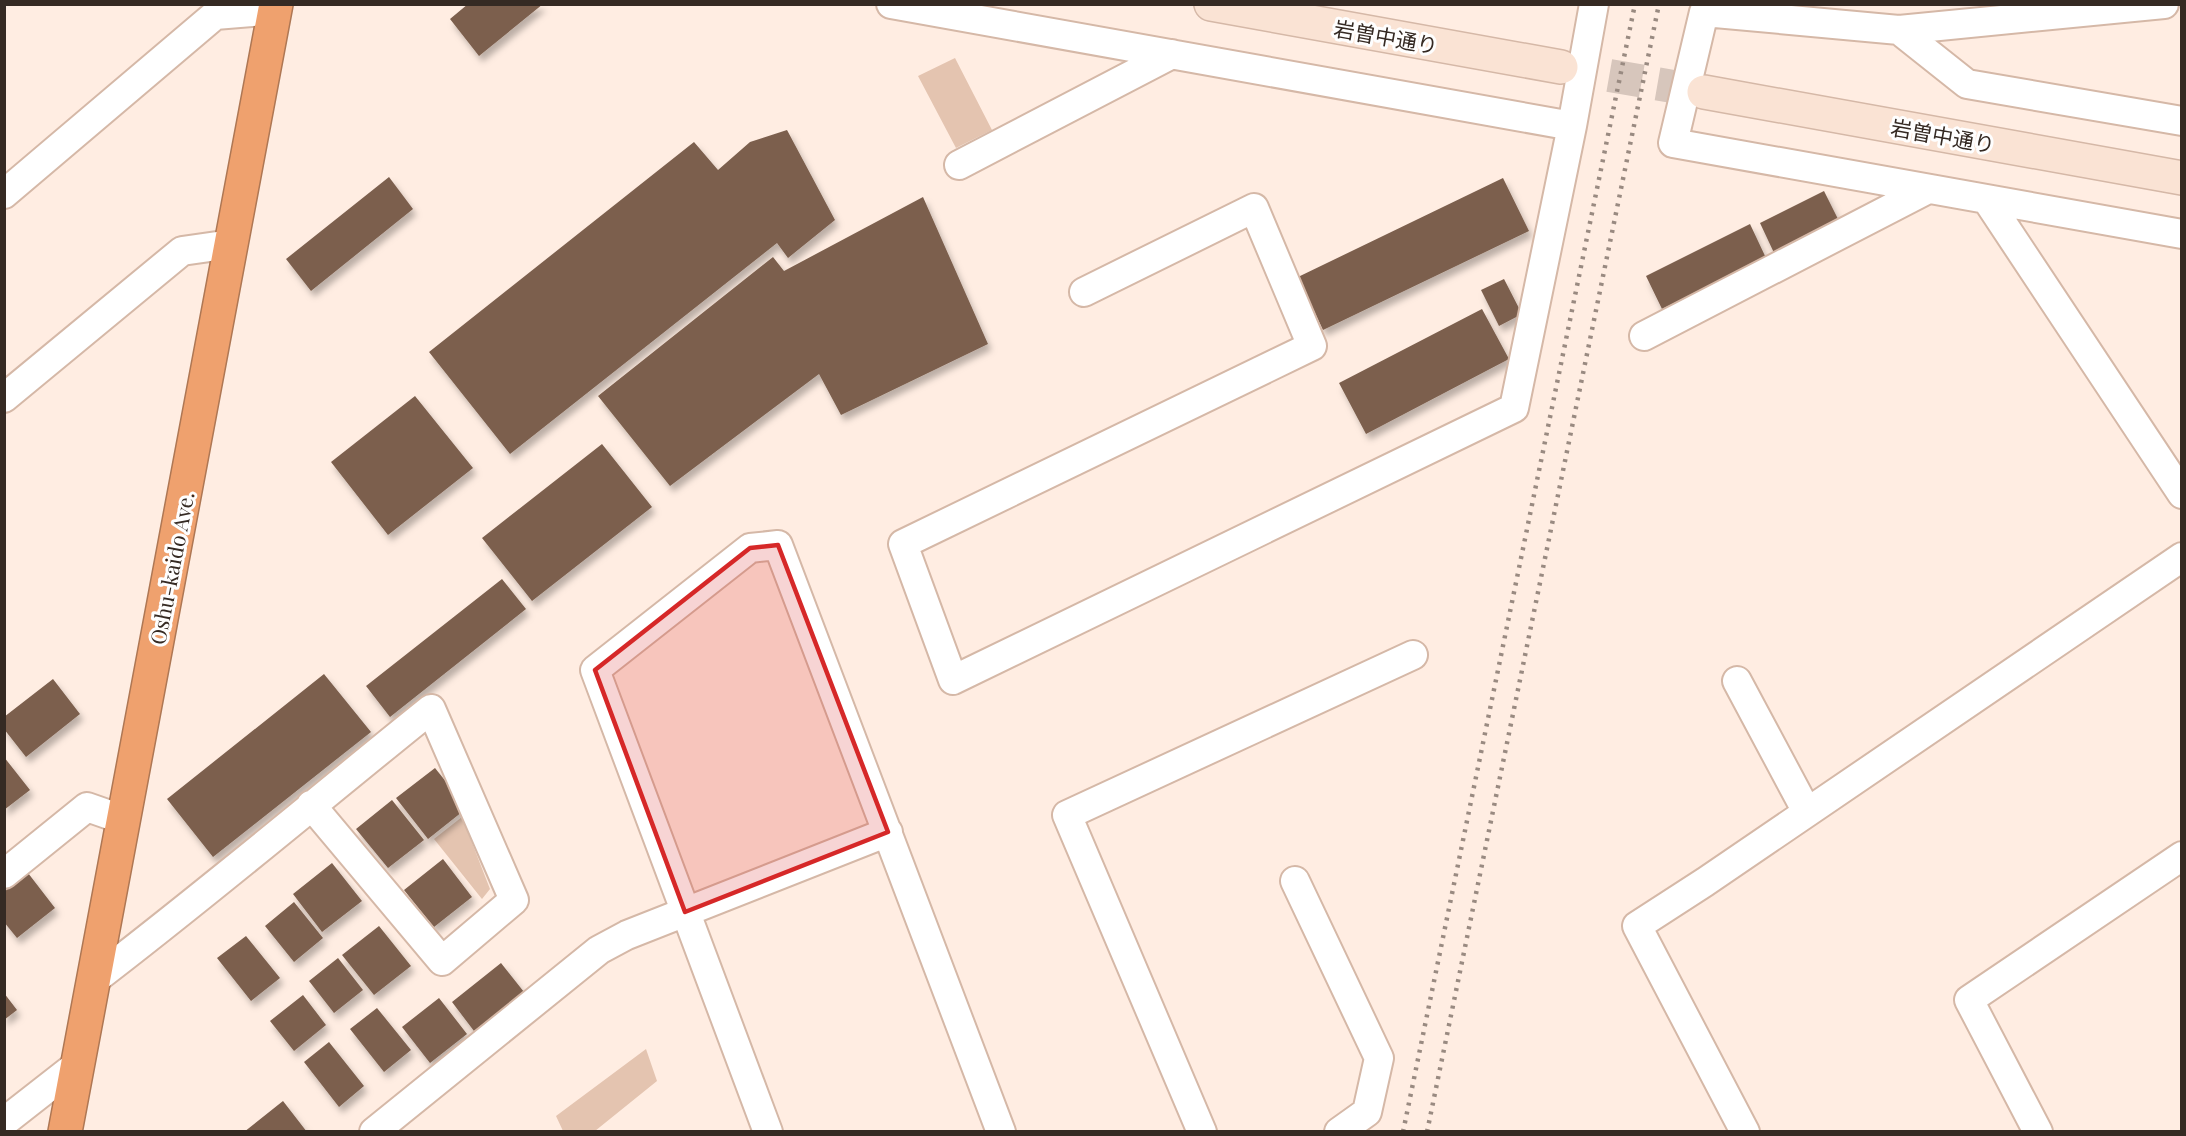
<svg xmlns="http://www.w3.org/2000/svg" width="2186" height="1136" font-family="'Playfair Display','Noto Sans JP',serif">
<defs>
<filter id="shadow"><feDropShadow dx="3.5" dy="6" stdDeviation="3" flood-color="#0004"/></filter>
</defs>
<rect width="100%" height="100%" fill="#ffede2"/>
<path fill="#e4c4b0" d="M955,58L992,130L956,148L918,76Z
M462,817L490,889L482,899L434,839Z
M646,1049L657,1081L595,1131H563L556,1116Z"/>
<path fill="#7b5f4d" filter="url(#shadow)" d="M468,4H543L479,56L450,19Z
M787,130L835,220L788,258L777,243L510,454L429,352L694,142L718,170L750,142Z
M389,177L413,209L311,291L286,259Z
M1503,178L1529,231L1323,330L1298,277Z
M1824,191L1840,223L1775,255L1760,223Z
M923,197L988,344L841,415L819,374L670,486L598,396L773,257L784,271Z
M1750,224L1766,258L1662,309L1646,276Z
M1504,279L1522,314L1499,326L1481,290Z
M1482,309L1509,359L1366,434L1339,383Z
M415,396L473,468L388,535L331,462Z
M602,444L652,507L532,601L482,538Z
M502,579L526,609L390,717L366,686Z
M324,674L371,732L213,857L167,799Z
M53,679L80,714L26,757L4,729V717Z
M4,757L30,790L4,810Z
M435,768L467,808L428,839L396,798Z
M392,800L424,840L388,868L356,829Z
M443,859L472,897L434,927L404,890Z
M332,863L362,901L322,932L293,894Z
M28,873L55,908L17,938L4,922V892Z
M294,902L323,938L294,962L265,926Z
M379,926L411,966L374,995L342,955Z
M246,936L280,978L251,1001L217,958Z
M338,958L363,990L334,1013L309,981Z
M501,963L524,992L474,1031L452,1002Z
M4,993L17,1010L4,1020Z
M303,995L326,1025L294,1051L270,1021Z
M439,998L467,1034L430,1063L402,1027Z
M377,1008L411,1050L384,1072L350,1029Z
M329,1042L364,1086L339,1107L304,1062Z
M283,1101L307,1132H244Z"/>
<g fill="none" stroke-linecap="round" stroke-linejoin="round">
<path stroke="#d7c6bc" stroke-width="33" stroke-dasharray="33 16" stroke-linecap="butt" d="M1561,67L1704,92"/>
<g stroke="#d5b8a7" stroke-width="32">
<path id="street" d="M891,4L1572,126L1594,4
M2164,4L1899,30L1704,12L1673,143L2182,234
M1899,30L1967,84L2182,121
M959,165L1172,54
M4,194L215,15L275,10
M1987,200L2182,494
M1084,292L1254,208L1312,346L903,544L953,680L1514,408L1572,126
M1644,336L1928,189
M4,398L182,251L231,244
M1737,681L1807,812
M4,874L87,807L124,820
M1295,881L1379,1058L1367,1112L1339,1132
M94,980C208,893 319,799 431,709L514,900L442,961L311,805
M4,1122L78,1064
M374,1132L599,950L627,935L888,832
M768,1132L595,670L750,548L778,545L1001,1132
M1202,1132L1067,815L1413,655
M1745,1132L1637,926L1705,882L2182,557
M2038,1132L1969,1000L2182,856"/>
</g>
<g stroke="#d5b8a7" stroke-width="36">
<path id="secondary" d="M1211,4L1561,67
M1704,92L2182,178"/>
</g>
<g stroke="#ae7754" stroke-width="36">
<path id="highway" d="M65,1132L276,4"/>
</g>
<use href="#street" stroke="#fff" stroke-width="28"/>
<use href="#secondary" stroke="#fae3d4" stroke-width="33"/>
<use href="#highway" stroke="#efa16e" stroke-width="33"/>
<path stroke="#998a81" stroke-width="4.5" stroke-dasharray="3 6" stroke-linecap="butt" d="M1403,1132L1635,4
M1427,1132L1659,4"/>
</g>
<path fill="#d62828" fill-opacity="0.2" stroke="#d62828" stroke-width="4.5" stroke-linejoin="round" d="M778,545L888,832L685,912L595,670L750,548Z"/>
<g text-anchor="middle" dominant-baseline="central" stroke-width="6" stroke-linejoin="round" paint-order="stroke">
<g font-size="21" fill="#352a23" stroke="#fefefe">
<text transform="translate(1386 36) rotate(10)">岩曽中通り</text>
<text transform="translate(1943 135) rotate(10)">岩曽中通り</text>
<text transform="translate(171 568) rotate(-79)">Oshu-kaido Ave.</text>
</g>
</g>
<rect width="2186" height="1136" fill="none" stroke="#352a23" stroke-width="12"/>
</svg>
